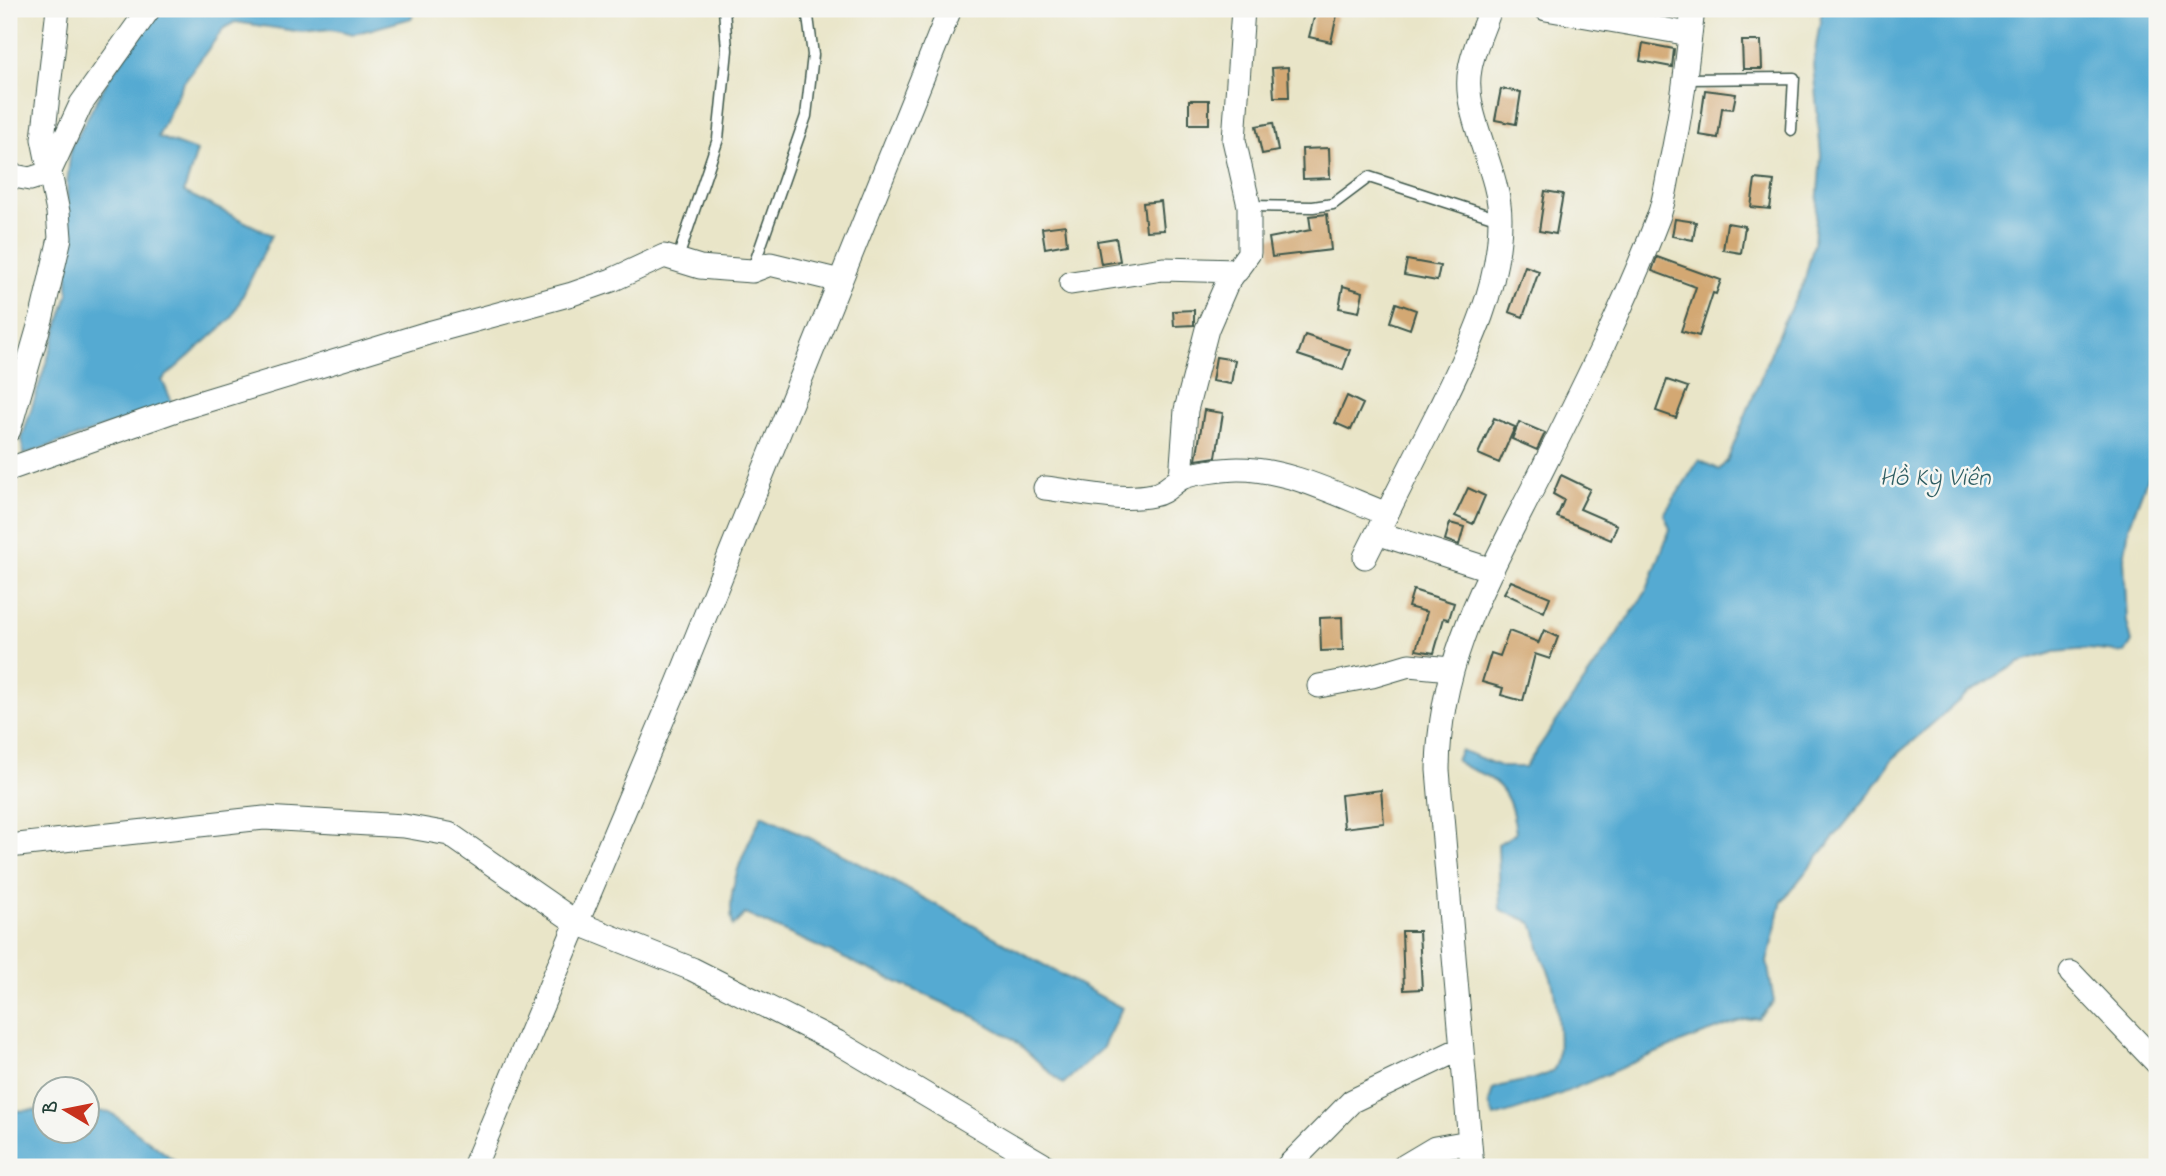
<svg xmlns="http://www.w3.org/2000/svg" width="2166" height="1176" font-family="'Indie Flower',sans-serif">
<rect width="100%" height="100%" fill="#f6f6f2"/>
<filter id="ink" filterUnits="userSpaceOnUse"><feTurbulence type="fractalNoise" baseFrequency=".0143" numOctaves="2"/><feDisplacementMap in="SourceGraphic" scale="14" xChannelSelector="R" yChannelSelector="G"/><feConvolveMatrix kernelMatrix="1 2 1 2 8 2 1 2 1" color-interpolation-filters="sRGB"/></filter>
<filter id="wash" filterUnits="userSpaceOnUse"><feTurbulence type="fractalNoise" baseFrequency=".00686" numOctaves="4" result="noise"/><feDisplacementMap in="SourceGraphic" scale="28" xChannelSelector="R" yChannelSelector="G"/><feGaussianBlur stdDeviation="1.57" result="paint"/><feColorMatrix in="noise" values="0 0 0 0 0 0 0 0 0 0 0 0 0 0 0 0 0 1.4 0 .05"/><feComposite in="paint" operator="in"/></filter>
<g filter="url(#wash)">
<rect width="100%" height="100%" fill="#e9e5c8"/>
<path fill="#55aad2" stroke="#3a7483" stroke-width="2" d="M161,9H413L412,18L354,34L331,29L302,32L235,22L224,28L183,83L158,137L197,151L184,192L272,235L232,318L162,380L173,404L23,455L22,438L68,295L67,184L71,147L109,78Z
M1822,9H2157V452L2129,527L2124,559L2127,622L2132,642L2125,653L2088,649L2055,652L2019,663L1969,692L1893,758L1871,792L1782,901L1767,962L1774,1002L1759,1018C1743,1019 1728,1025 1713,1031C1638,1056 1570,1096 1494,1117L1489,1103L1493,1089C1508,1082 1543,1080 1553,1070C1564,1058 1556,998 1552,981C1549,970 1543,961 1540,951C1537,943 1538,932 1533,925C1528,917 1509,916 1500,909L1498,844L1516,833C1513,809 1508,788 1486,776C1475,770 1465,769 1456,760L1461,750L1502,767H1525L1646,592L1670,529L1664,514L1699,460L1719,470L1727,461L1782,325L1804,282L1814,243L1821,155L1813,65Z
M762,815C886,873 1002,943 1122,1008L1102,1049L1063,1084L1013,1039L975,1017L745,914L733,926C724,890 746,847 762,815Z
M40,1110L45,1111L46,1130H88V1111L110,1112L183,1167H9V1111Z"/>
<g id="blocks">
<path fill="#d3a873" d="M1316,10L1337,15L1331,42L1309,37Z
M1742,41H1761L1762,69H1743Z
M1643,43L1674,49L1672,67L1640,61Z
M1288,67L1289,97H1274L1272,68Z
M1501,89L1521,92L1516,124L1495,120Z
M1705,90L1736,94L1733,109L1722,108L1718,138L1699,135Z
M1189,100H1209V124H1189Z
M1273,123L1278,151L1262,154L1256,126Z
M1329,148L1330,178L1303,179L1302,149Z
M1755,179L1774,181L1770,209L1751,207Z
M1545,191L1563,194L1556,234L1539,231Z
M1161,201L1164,230L1146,231L1143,203Z
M1327,214L1331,250L1272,257L1269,238L1311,230L1309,216Z
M1675,219L1696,222L1693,240L1672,236Z
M1727,223L1745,226L1741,253L1723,250Z
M1065,225L1067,244L1045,248L1042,228Z
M1116,238L1120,261L1101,264L1097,241Z
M1657,257L1721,280L1716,294L1713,293L1699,336L1681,331L1696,287L1652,271Z
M1407,260L1440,266L1437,281L1404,275Z
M1525,266L1539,271L1523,317L1509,312Z
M1343,286L1363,292L1359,312L1339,308Z
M1396,303L1416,310L1410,329L1390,322Z
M1194,310V325L1174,326L1173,311Z
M1305,335L1350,350L1343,370L1298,355Z
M1216,357L1235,360L1231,384L1212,381Z
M1667,380L1688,387L1676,418L1656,411Z
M1347,396L1363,404L1351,430L1335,423Z
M1204,410L1223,413L1216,457L1196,460Z
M1494,418L1515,427L1499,463L1478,454Z
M1519,422L1545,433L1537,450L1512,439Z
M1561,475L1590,489L1580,509L1617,525L1611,540L1557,517L1564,500L1553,494Z
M1468,488L1485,496L1473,524L1455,516Z
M1450,523L1464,527L1459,545L1445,540Z
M1511,581L1550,597L1544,612L1504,593Z
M1413,590L1454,603L1449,619L1444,618L1434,653L1416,650L1427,612L1408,607Z
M1342,617L1343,650L1321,651L1320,618Z
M1544,630L1558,637L1550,659L1535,654L1523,701L1501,695L1503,688L1482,682L1491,653L1500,656L1509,631L1538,642V644Z
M1381,790L1384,823L1344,828L1341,795Z
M1402,931H1419L1422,989L1404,990Z"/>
</g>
</g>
<g filter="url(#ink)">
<use href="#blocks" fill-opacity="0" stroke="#3d564a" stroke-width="2"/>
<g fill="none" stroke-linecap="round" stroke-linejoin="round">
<g stroke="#3d564a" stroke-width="13">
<path id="lane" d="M1684,79L1794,78L1791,130
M1249,206L1313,207L1333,204L1369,177L1499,219
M678,258L718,139L727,50L724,9
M753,268L806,116L813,55L807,9"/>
</g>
<g stroke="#3d564a" stroke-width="25">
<path id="street" d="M1546,9L1690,34
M9,175L30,179L49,173L81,104L149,9
M1071,283L1163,269L1237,271
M9,430L42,316L60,238L58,212L43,139L58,9
M9,469L182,408L428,333L572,294L612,280L664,256L700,267L724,269L752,271L770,264L840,281
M1181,478L1186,410L1207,329L1227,283L1249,253V206L1234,140L1243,9
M1045,488C1080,492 1119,502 1153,495C1165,493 1170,485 1180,479C1189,473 1227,469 1238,469C1289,469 1340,496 1387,514
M1377,533L1492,570
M1365,557C1389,509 1413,462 1437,414C1467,353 1500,289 1500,219C1500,169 1461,114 1470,69C1473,49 1484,28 1490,9
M1319,686L1372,676L1409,665L1450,669
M9,846L264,818L404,826L449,834L577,923L692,969L837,1042L1047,1167
M2071,973L2157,1063
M474,1167L678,683L950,9
M1287,1167L1352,1101L1460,1049
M1403,1167L1435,1148L1469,1142
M1472,1167L1438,770C1439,657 1489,576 1538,478C1581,392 1624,307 1658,218C1664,203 1666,187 1669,171C1681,118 1687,63 1693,9"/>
</g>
<use href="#lane" stroke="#fff" stroke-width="10"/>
<use href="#street" stroke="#fff" stroke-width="23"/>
</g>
</g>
<g text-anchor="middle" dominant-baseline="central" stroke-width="5" stroke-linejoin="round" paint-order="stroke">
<g font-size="26" font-style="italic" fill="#2f5e63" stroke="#f6f6f2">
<text x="1935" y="479">Hồ Kỳ Viên</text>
</g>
</g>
<rect width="2166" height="1176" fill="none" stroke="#f6f6f2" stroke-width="35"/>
<g transform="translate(66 1110) rotate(280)"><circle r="33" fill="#f6f6f2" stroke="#a0aca6" stroke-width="2"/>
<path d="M0-5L12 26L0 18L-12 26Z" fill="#c8321e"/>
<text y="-10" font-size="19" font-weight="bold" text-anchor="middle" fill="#1f3d34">B</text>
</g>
</svg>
